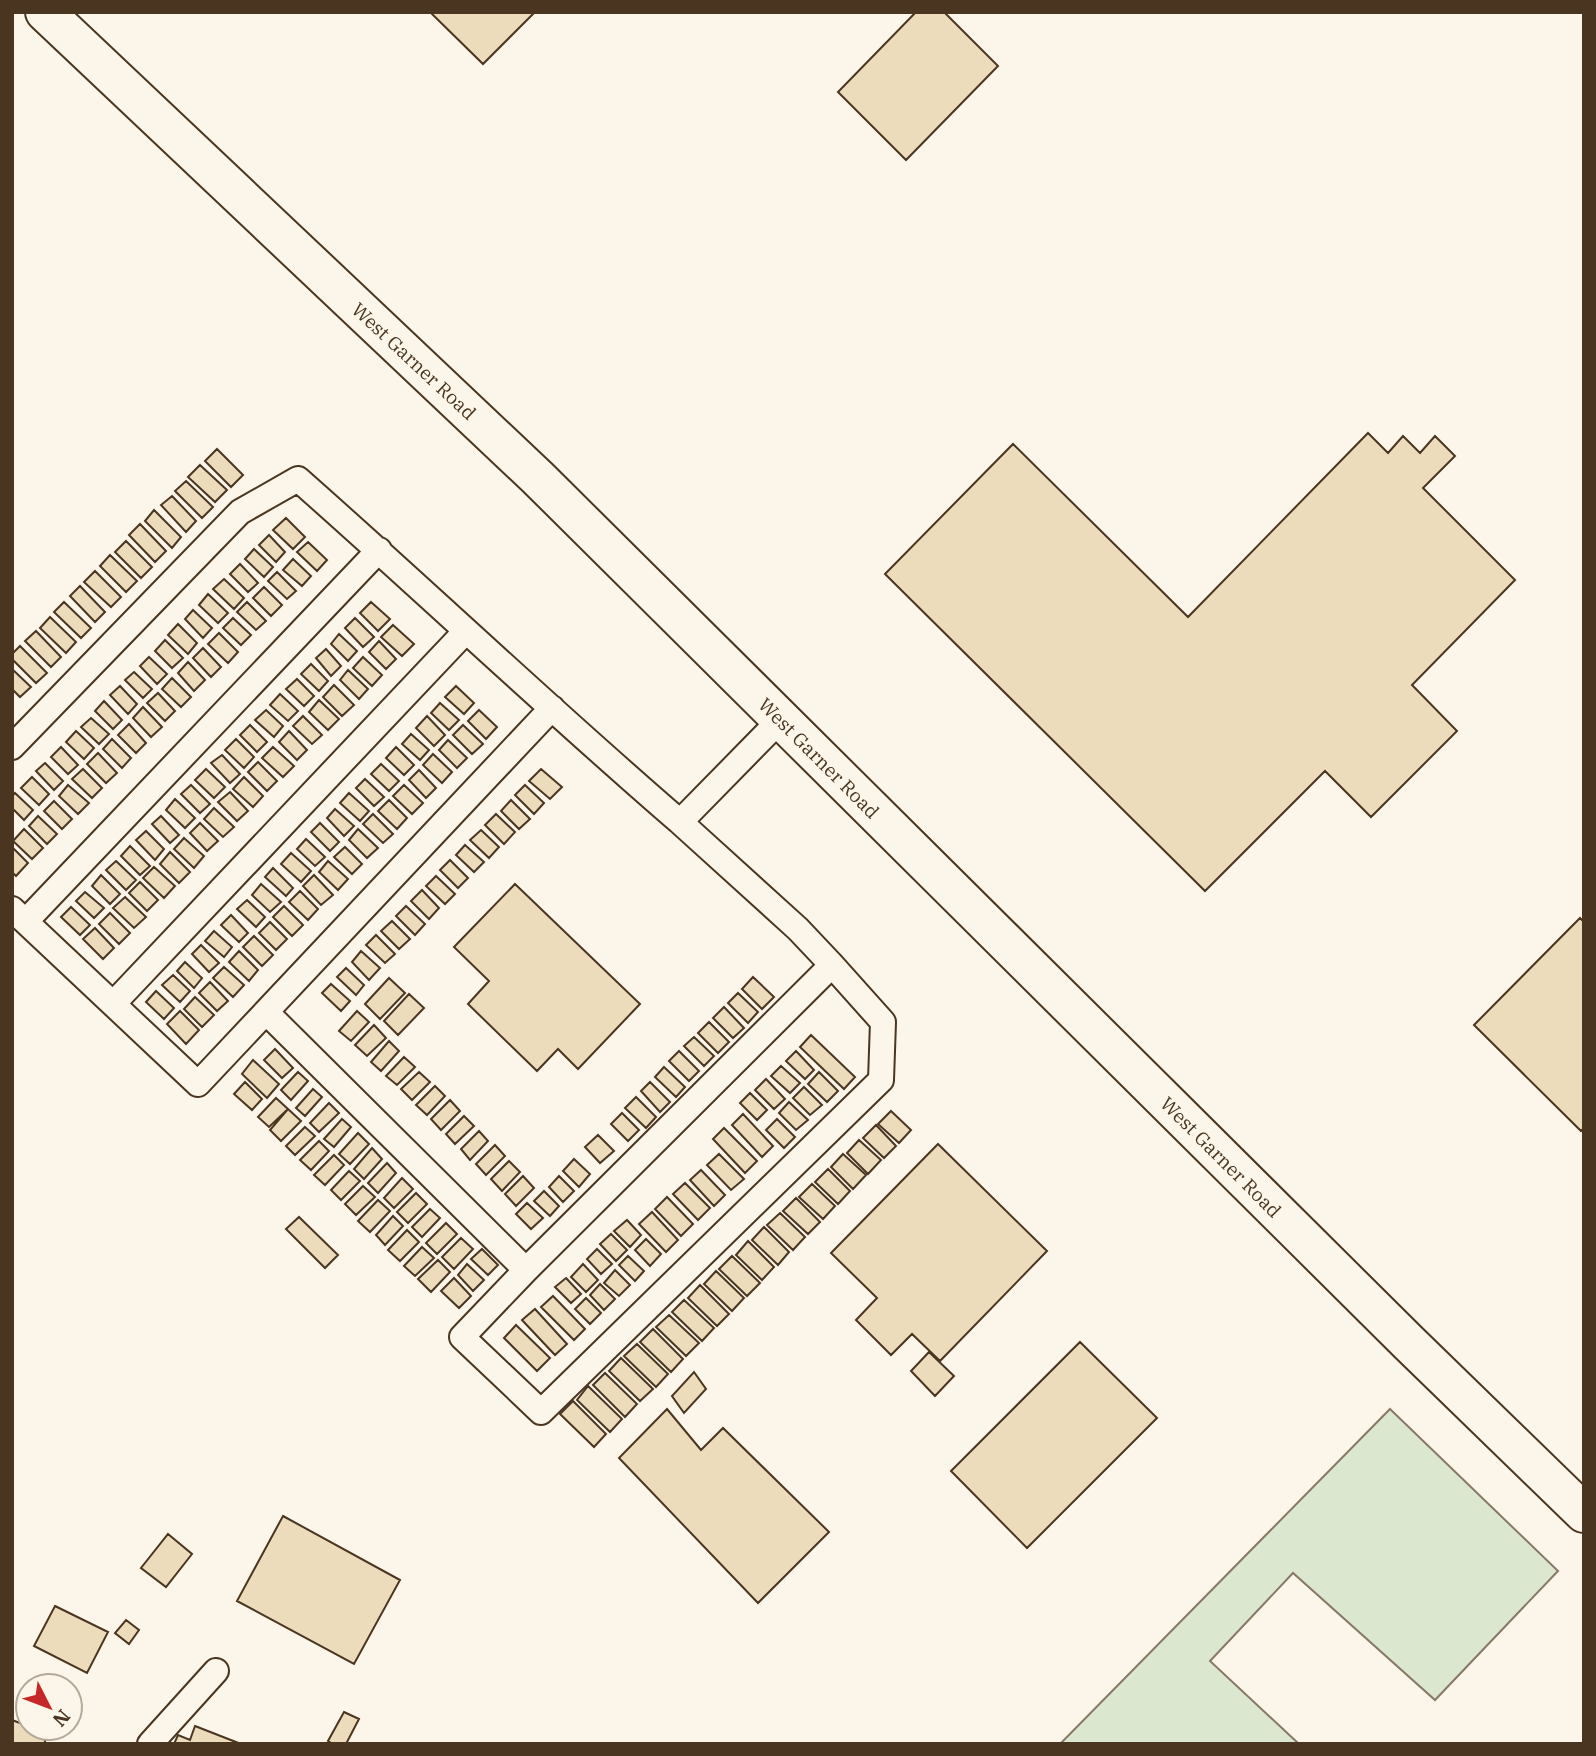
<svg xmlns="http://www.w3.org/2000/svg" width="1596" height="1756" font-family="'IBM Plex Serif',serif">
<rect width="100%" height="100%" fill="#fbf6e9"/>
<path fill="#dce7d0" stroke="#887966" stroke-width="2" d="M1390,1409L1558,1571L1435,1700L1293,1573L1210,1661L1299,1744H1060Z"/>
<path fill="#ecdcbc" stroke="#4a3520" stroke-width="2" d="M430,12H535L483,64Z
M916,12H944L998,66L906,160L838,92Z
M1368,433L1388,453L1403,436L1420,453L1435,436L1455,456L1423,488L1515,580L1412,685L1457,731L1371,817L1325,771L1205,891L885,574L1013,444L1188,617Z
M217,449L243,475L231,487L205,461Z
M200,465L227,490L215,502L188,477Z
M186,481L213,507L202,518L175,491Z
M172,496L196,521L186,532L161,505Z
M154,510L181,537L172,548L145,521Z
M286,518L305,537L293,549L273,530Z
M140,524L166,551L155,562L129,535Z
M269,535L285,552L276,562L259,545Z
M126,541L152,567L141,578L115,552Z
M308,542L327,560L317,571L297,552Z
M254,549L273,567L264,577L245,559Z
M110,555L137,581L126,592L100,566Z
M293,559L311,576L302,586L283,570Z
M240,564L258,583L248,592L230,574Z
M95,571L121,597L111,607L84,582Z
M277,572L296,591L287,599L268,581Z
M224,579L244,598L234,609L213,589Z
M80,586L105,612L95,622L70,596Z
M264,587L282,605L271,616L253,598Z
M208,594L228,613L218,623L199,605Z
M64,602L91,628L81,638L54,612Z
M247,602L266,621L256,630L237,612Z
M371,602L390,619L378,631L360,613Z
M193,610L212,628L203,638L185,619Z
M50,617L76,642L66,653L40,628Z
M233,618L251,635L241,645L223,628Z
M355,618L374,637L363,647L345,628Z
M178,624L197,643L188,654L168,635Z
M393,625L414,644L402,656L381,637Z
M36,631L61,657L51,667L25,641Z
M219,633L238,652L228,663L208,644Z
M339,634L357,651L348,661L331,644Z
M165,640L183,658L172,668L155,651Z
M379,641L396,659L386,669L369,652Z
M20,646L47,673L36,683L12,659V654Z
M203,648L221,667L211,677L193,658Z
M326,649L341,666L331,676L316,658Z
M149,657L167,674L157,684L140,666Z
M363,657L382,675L372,686L353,668Z
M188,662L205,680L194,691L178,673Z
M311,664L328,681L319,691L301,674Z
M12,669L31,687L20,697L12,689Z
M348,670L368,689L359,699L340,680Z
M134,672L152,689L143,698L125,680Z
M172,678L191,697L181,707L162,689Z
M297,679L314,696L304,706L286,689Z
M334,685L354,705L342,716L323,697Z
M120,686L137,704L128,714L110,695Z
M456,686L474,703L464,714L445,697Z
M158,693L175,711L165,721L147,703Z
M280,694L298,711L288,721L270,705Z
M319,700L339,719L328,730L309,712Z
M104,701L122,720L113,729L95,711Z
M440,703L459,720L449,730L431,713Z
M143,707L162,727L151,737L133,718Z
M266,710L283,726L274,737L255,720Z
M479,710L497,727L486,739L468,721Z
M303,716L322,735L312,744L293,726Z
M427,716L445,735L434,746L416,728Z
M91,718L109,734L99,744L81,727Z
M129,724L146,743L136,753L118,735Z
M250,725L267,742L257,752L240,735Z
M463,725L483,744L472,754L453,735Z
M76,731L94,748L84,759L66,742Z
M289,731L307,750L297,760L279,742Z
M411,734L429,750L420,760L402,744Z
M112,739L131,758L122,768L103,749Z
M236,739L254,757L244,768L225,750Z
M448,740L467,758L457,768L439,750Z
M61,747L78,765L68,774L51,757Z
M273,747L294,766L283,777L262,758Z
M396,747L414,765L404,775L386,758Z
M98,753L117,773L106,783L87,764Z
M433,754L452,772L442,783L423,765Z
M222,755L240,774L230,783L211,763Z
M258,762L277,781L267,791L248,772Z
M45,763L63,781L54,790L36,771Z
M381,764L399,781L389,791L371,774Z
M83,769L102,788L92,798L72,779Z
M206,769L225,787L214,798L195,780Z
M541,769L562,787L550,799L529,781Z
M419,770L436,788L426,798L409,780Z
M32,777L49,794L39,805L21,788Z
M244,777L263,796L253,807L233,789Z
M365,779L384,797L374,806L356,788Z
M68,785L89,803L78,814L59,796Z
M191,785L210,804L200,813L181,794Z
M404,785L423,803L412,814L393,796Z
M525,785L544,803L534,814L515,795Z
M230,792L248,811L237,821L218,802Z
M15,793L33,810L24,820L12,808V796Z
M349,793L369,811L360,821L340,803Z
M175,799L195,818L185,828L166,810Z
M389,800L407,818L397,829L378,811Z
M511,800L530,819L519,829L501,811Z
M54,801L72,819L62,829L44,811Z
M214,808L234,827L223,837L204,819Z
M335,809L354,826L344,836L327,818Z
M373,814L393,834L383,843L363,824Z
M496,814L515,832L504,844L485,825Z
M38,816L57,834L47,844L29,826Z
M161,816L179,835L170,843L152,824Z
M200,823L218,841L207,851L190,833Z
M320,823L339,842L330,851L311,832Z
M24,829L43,848L32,859L13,841Z
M358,829L378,848L367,858L349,840Z
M481,830L499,847L489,858L470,840Z
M146,831L164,849L155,860L136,840Z
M184,838L204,856L194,868L174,849Z
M306,839L325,857L315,866L297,849Z
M465,845L484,862L474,872L456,855Z
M130,846L150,866L140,875L121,856Z
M12,847L28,863L16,876L12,872Z
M345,847L362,864L352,874L334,857Z
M170,852L190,872L179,883L160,864Z
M291,853L311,871L301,882L281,864Z
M450,860L468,878L458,888L440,870Z
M116,861L136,880L126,890L106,870Z
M328,861L348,879L338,890L319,872Z
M154,867L175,886L164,898L143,878Z
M273,868L293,888L286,896L265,877Z
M101,875L120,894L110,904L92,886Z
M314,875L333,895L321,905L303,886Z
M436,876L455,894L445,904L426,886Z
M140,882L158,900L147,911L129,893Z
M261,884L281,902L270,912L252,895Z
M515,884L640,1004L578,1069L558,1049L537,1071L468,1004L489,981L454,947Z
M422,890L439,908L429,919L411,901Z
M300,891L318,909L308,920L289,902Z
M85,892L104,908L94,918L76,901Z
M125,897L146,917L134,928L113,908Z
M247,900L265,917L256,927L237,909Z
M284,906L303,925L292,936L273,917Z
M406,906L425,924L415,935L396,916Z
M71,907L90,925L80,935L61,917Z
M110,913L130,933L119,944L99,924Z
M231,915L248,933L239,942L221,925Z
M1580,918L1584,922V1128L1581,1131L1474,1025Z
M392,921L410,939L399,949L381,931Z
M270,922L287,939L276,950L259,933Z
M95,928L114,948L103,959L83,939Z
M214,931L232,947L224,957L205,941Z
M376,935L395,954L385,963L366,945Z
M254,936L273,955L262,966L243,947Z
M201,945L219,963L209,972L192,954Z
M239,951L258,970L249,981L229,962Z
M361,951L380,968L369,980L352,962Z
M185,962L202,978L194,988L177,971Z
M224,967L244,985L233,997L213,978Z
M346,968L364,985L356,995L337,977Z
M173,975L190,991L180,1002L162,985Z
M753,977L774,997L762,1009L742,989Z
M389,978L405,993L380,1019L365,1004Z
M210,982L228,1001L217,1011L199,993Z
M331,984L350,1001L341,1011L322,993Z
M156,991L174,1008L164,1019L146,1002Z
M738,993L758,1012L748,1023L728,1003Z
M409,994L424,1008L398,1035L384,1021Z
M195,997L214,1015L202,1027L184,1009Z
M724,1007L744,1028L733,1038L713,1018Z
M180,1011L199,1030L186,1044L167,1024Z
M357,1011L369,1022L351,1041L339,1031Z
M709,1022L729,1042L718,1053L698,1033Z
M374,1025L386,1038L367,1056L355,1045Z
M811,1035L855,1077L844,1089L800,1047Z
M694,1037L714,1056L704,1066L684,1046Z
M389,1041L399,1051L381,1071L371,1062Z
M275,1049L293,1068L282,1078L264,1060Z
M679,1051L699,1071L689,1081L669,1061Z
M796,1051L814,1070L805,1079L786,1061Z
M404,1057L415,1067L397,1085L386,1076Z
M253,1060L279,1084L267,1098L242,1074Z
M781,1066L800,1083L790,1093L771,1076Z
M664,1067L685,1087L676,1097L655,1077Z
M298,1072L308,1081L291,1100L281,1090Z
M419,1072L430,1082L412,1100L401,1089Z
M819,1072L838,1091L827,1102L808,1084Z
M766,1079L785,1099L774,1109L755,1090Z
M245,1082L262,1099L252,1110L234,1094Z
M650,1082L670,1102L660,1112L641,1091Z
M435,1086L445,1096L427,1115L416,1105Z
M804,1087L822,1105L810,1115L793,1098Z
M313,1089L322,1097L305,1116L296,1108Z
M750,1093L767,1110L757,1120L740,1103Z
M636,1097L656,1117L646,1128L625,1108Z
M276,1098L288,1109L269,1127L258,1117Z
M450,1100L460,1111L441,1130L431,1119Z
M789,1102L808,1120L796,1130L779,1113Z
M329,1103L339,1113L319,1132L310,1123Z
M288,1109L301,1121L281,1141L270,1130Z
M891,1111L911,1130L899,1143L878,1124Z
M622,1113L639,1130L628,1141L611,1124Z
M743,1114L773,1146L762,1157L732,1125Z
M464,1116L474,1126L455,1144L446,1134Z
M342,1119L351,1127L334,1147L324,1139Z
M777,1119L795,1137L784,1148L766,1130Z
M876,1125L896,1146L884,1158L863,1138Z
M305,1127L315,1136L295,1155L286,1146Z
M724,1128L757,1161L745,1173L713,1139Z
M479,1131L488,1141L470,1160L461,1149Z
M358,1133L369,1144L350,1164L339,1154Z
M598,1135L614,1151L600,1163L585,1147Z
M859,1140L881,1160L868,1174L847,1153Z
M319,1141L329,1151L311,1170L300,1160Z
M938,1144L1047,1251L940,1361L912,1334L891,1355L856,1320L877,1298L831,1253Z
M495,1145L505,1156L486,1175L476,1164Z
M372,1148L382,1159L364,1179L354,1169Z
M719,1154L744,1179L731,1190L707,1165Z
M843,1154L866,1175L853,1189L831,1167Z
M334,1155L344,1165L325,1185L314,1175Z
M574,1159L590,1174L579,1187L563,1171Z
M509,1161L520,1172L502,1191L491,1179Z
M387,1163L396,1173L378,1193L368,1183Z
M828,1169L850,1191L838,1204L815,1182Z
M701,1170L725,1195L714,1206L690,1180Z
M349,1171L360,1181L341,1200L331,1190Z
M523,1176L534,1188L516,1206L505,1194Z
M559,1176L574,1191L563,1202L549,1187Z
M402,1178L413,1189L394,1208L384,1198Z
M685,1183L710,1208L698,1220L673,1194Z
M812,1184L835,1206L823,1219L799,1197Z
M363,1186L375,1197L356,1215L345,1204Z
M544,1191L559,1206L550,1216L534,1201Z
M416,1193L427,1204L408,1223L397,1212Z
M667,1197L693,1224L681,1236L655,1209Z
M796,1198L820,1222L808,1234L783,1211Z
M378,1200L390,1211L370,1232L358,1221Z
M527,1203L543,1218L531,1229L516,1214Z
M430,1209L440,1218L422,1237L412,1227Z
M652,1212L678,1240L666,1252L639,1224Z
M780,1213L805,1237L793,1250L767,1225Z
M393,1216L403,1226L385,1245L376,1235Z
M299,1217L338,1255L325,1268L286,1229Z
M627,1220L641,1235L630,1247L614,1231Z
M446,1223L457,1234L437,1254L426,1243Z
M764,1227L789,1252L778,1265L752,1240Z
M407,1230L419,1242L400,1261L388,1250Z
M611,1234L627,1250L616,1261L600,1244Z
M461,1238L473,1249L454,1269L442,1257Z
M646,1239L661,1254L650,1266L635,1250Z
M748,1241L774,1267L762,1280L736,1255Z
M422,1247L434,1258L415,1276L404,1266Z
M482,1249L498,1265L488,1275L471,1259Z
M597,1249L612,1264L601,1274L587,1259Z
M628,1256L644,1271L635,1281L619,1265Z
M732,1256L760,1283L747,1296L719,1269Z
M438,1260L450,1272L431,1292L418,1279Z
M467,1264L484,1280L473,1291L458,1275Z
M583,1264L598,1280L586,1292L571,1277Z
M615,1270L630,1285L619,1296L604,1283Z
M716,1271L744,1298L732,1311L704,1284Z
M454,1278L471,1296L459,1308L441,1291Z
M566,1278L581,1294L571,1303L555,1287Z
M600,1284L615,1299L604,1310L590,1295Z
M700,1285L729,1314L717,1326L688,1298Z
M553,1296L585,1329L574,1340L541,1307Z
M586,1298L601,1313L590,1324L575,1309Z
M684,1300L714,1328L702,1341L672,1312Z
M535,1309L567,1344L555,1355L522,1320Z
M669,1315L699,1343L686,1356L656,1327Z
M516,1325L550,1358L537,1371L504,1338Z
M653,1329L683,1359L671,1372L640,1342Z
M1080,1342L1157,1418L1027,1548L951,1471Z
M637,1344L668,1374L656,1387L624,1356Z
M929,1352L954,1376L935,1396L911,1371Z
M621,1358L653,1389L640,1401L609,1371Z
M694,1372L706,1389L684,1413L672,1396Z
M605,1373L637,1404L625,1417L593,1385Z
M588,1386L622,1419L610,1432L577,1400Z
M573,1401L606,1434L594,1447L560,1414Z
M667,1409L701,1450L723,1428L829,1532L758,1603L619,1458Z
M283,1516L400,1580L354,1664L237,1601Z
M168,1534L192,1554L166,1587L141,1568Z
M55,1606L108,1632L87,1673L34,1646Z
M126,1620L139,1630L129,1644L115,1633Z
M344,1712L359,1719L346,1744H333L328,1741Z
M12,1720L28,1726V1728L48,1733L44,1744H12Z
M195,1726L241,1744H174L178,1735L190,1740Z"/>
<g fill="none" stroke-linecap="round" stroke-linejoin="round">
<g stroke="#4a3520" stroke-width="28">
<path id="service" d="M12,747L240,512L298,479C426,592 550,710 680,822L781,719
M680,822L798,929L832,965
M12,909L198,1084L552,708
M26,921L379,550
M113,1004L466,631
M266,1012L526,1270L832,965L883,1022L881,1080L541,1412L462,1337L526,1270
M150,1744L216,1671"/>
</g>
<g stroke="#4a3520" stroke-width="42">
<path id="secondary" d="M45,12L538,478L1409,1343L1584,1513"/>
</g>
<use href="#service" stroke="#fbf6e9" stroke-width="24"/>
<use href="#secondary" stroke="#fbf6e9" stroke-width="38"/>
</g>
<g text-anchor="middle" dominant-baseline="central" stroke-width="5" stroke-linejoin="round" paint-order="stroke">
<g font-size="19" fill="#4a3520" stroke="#fbf6e9">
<text transform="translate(414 361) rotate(43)">West Garner Road</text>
<text transform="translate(819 758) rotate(45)">West Garner Road</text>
<text transform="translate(1221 1157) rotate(45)">West Garner Road</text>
</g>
</g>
<rect width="1596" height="1756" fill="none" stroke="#4a3520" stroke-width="28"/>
<g transform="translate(49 1707) rotate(132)"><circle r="33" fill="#fbf6e9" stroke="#b4a999" stroke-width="2"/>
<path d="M0-5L12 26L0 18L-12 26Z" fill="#c62828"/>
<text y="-10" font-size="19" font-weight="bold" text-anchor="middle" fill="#4a3520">N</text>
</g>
</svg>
